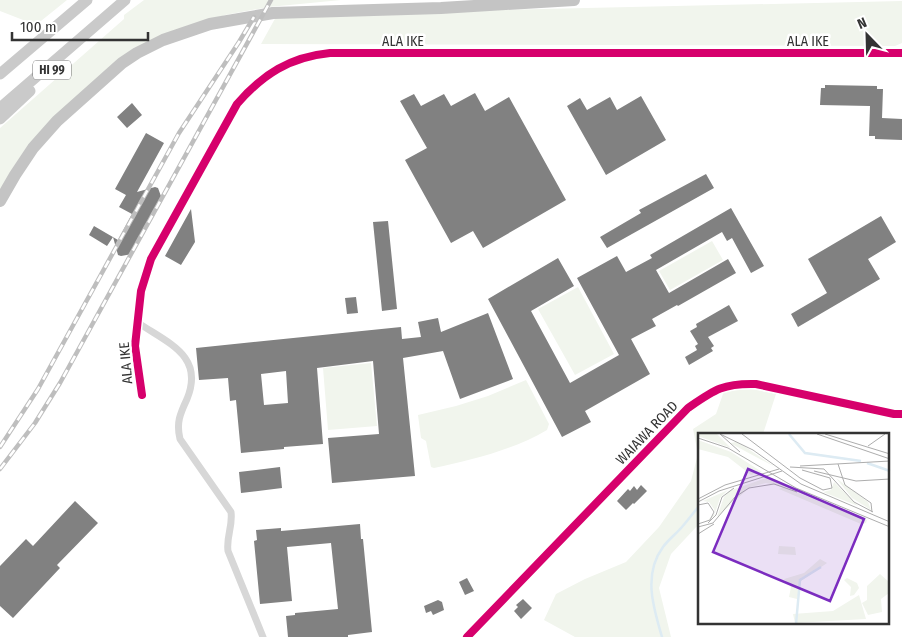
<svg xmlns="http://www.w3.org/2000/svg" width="902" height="637" font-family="'Fira Sans Condensed',sans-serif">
<rect width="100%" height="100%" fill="#fff"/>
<path fill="#f1f5ed" d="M0,0H67L36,25L0,11Z
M144,0H341L269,7L225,15L120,59L0,193V128L124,19V15Z
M902,1V43L895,46L261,44L277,15Z
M712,241L723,260L670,290L659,271Z
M578,287L614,354L575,375L538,309Z
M371,363L377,426L328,430L323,368Z
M526,380L549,424L547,430C513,450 472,460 434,468L431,467L426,441L421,438L418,415L456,406L488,396Z
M751,389L776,394L763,434H700L699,524L671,554L659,588L671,637H575L544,620L556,594L585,579L626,562L659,527L691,481L698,454L693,429L716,414L724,391Z"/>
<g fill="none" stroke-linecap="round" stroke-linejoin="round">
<path stroke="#ddebf3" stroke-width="2.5" d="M662,637C653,607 643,574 663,547C669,539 676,534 682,527C688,520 694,512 700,505"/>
</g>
<path fill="#818181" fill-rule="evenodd" d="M825,85L877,86V89H883L882,118L902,119V140L875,139V136H869L870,106L820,105L821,88H825Z
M475,93L485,111L509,97L566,200L483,248L473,231L451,243L405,160L427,148L400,101L414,94L421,106L444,94L451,106Z
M641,96L666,140L606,175L567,106L580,98L587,110L610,97L617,110Z
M132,103L142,115L127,128L117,117Z
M146,133L164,143L137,192L155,187L158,188L162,199L132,254L121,256L118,255L113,237L107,246L89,235L94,226L118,240L132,214L119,207L126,195L115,189Z
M706,174L714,188L607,248L600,237L641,213L639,210Z
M731,208L764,266L751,273L732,238L727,241L722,232L656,270L669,293L728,259L736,273L678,306L677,305L652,319L656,326L631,339L650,374L585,411L591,422L562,437L488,299L558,258L574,286L531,311L570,383L619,355L577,278L617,256L626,272L652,258L650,255Z
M191,209L195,242L181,265L165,256Z
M881,216L896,242L868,259L880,279L798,327L791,314L827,293L808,259Z
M388,221L397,309L382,311L373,222Z
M356,297L358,313L347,314L345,298Z
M729,305L738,321L708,337L714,346L711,348L713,351L689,365L685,357L697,350L695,346L698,344L690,331L697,327L696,324Z
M488,313L513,379L460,399L443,351L403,358L415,476L332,483L328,438L379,434L373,361L317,368L323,444L284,447V449L241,453L236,400L230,401L228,378L199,380L196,348L401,327L402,339L421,337L418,322L438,318L441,332ZM286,371L288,403L264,405L261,374Z
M280,467L282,488L241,493L239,472Z
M641,485L647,491L634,504L633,503L626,510L617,501L628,489L630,491L634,486L637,490Z
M75,501L98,523L57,565L60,568L13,618L0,606V566L26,539L33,546Z
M360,524L361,539H363L372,632L348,635V637H288L286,616L295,615V613L338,609L331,543L287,547L292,601L260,604L254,541L257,540L256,530L281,528V531Z
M467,578L474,591L465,595L459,582Z
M523,599L532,608L521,619L514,611L518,607L516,605Z
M438,600L442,602L444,610L433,615L431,611L426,613L424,606Z"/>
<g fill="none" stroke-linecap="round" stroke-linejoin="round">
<path stroke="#d7d7d7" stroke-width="7" d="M137,322C167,343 205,355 187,399C180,414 176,423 180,439L231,512C233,526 226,537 228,551L263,637
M142,395L135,346L141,291L151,259L237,104C263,74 290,57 330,53H902
M467,637L688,408C714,390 723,383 756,384L894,414H902"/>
<path stroke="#d7d7d7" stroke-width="9" d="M901,53H902"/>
<path stroke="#cacaca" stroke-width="11" d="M0,74L87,0
M0,108L125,0
M0,119L30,91"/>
<path stroke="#c4c4c4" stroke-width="12" d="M0,201L15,175L33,148L57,121L122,63L137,53L163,40L210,24L273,13L441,8L574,0"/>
<g stroke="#bebebe" stroke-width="4.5">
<path id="rail" d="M0,447L38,389L179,133L239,42L254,17
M0,469L35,423L60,383L271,0"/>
</g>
<use href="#rail" stroke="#fff" stroke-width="2.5" stroke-dasharray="8" stroke-linecap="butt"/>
<g stroke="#fff" stroke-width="11">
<path id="cycleway" d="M142,395L135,346L141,291L151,259L237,104C263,74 290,57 330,53H902
M467,637L688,408C714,390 723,383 756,384L894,414H902"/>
</g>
<use href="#cycleway" stroke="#d6006c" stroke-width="8"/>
</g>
<g text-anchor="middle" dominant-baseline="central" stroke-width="5" stroke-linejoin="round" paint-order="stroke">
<rect fill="#fff" stroke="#707070" stroke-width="1" x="33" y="60.5" width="38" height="19" rx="4"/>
<g font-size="12" font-weight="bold" fill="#333">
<text x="52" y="70">HI 99</text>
</g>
<g font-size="14" fill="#333" stroke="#fff">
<text x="403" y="41">ALA IKE</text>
<text x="808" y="41">ALA IKE</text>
<text transform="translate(126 363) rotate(-95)">ALA IKE</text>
<text transform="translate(647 433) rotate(-46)">WAIAWA ROAD</text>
</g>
</g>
<g transform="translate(698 433)">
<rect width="191" height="191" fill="#fff"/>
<path d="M0,1H19L33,15L0,3ZM0,7L33,19L64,39L53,42L30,24L0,16ZM38,9L46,13L77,34L32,10ZM71,44L94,55L68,50L52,54L19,84L26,64L31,58ZM138,45L170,69L173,77L154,65ZM136,49L160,73L125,59L133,57ZM85,54L169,87L168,90L163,91L81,56ZM30,57L22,65L16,83L7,90L17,80L16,76L11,69L5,68ZM81,113L97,114L98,122L80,121ZM122,126L129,130L103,148L99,166L91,164L93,154L86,146L106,140ZM182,141L191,149V160L183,166L184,179L170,182L164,170L169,167V153ZM149,145L159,150L161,155L156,162L152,163L153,154L146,147ZM161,162L168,186L97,190L95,181L135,178Z" fill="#f1f5ed"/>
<path fill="none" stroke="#ddebf3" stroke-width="2.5" d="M91,1L107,20L163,28M169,30L192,38M98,191L102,147L123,134"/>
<path fill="none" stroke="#adadad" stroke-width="1" d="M22,1L55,17L103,51L192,89M22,1L42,19M44,1L102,45L125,57L134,55L132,45L104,37M119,1L192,26M127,1L192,21M0,5L30,15L98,55L192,94M170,13L187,1M140,31L147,52L173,70L174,79M102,33L192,28M92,34L126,36L156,69L175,79M116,38L158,48L192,46M0,66L27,52L81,36M0,69L21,58L84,38M0,72L10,70L16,79L12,87L0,91M10,90L18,82L24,64L36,55M0,94L15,90L37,64L51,55L76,51L99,59M0,101L16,91"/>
<path fill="#7b2cbf" fill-opacity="0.15" stroke="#7b2cbf" stroke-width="2.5" d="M50,36L166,86L132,168L15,119Z"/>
<rect width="191" height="191" fill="none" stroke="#333" stroke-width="2.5"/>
</g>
<g transform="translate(867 35) rotate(337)" stroke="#ffffff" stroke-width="4" paint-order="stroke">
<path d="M0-4L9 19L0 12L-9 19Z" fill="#333333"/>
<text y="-8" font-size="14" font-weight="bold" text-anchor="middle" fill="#333333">N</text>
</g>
<path d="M12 32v8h136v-8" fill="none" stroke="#333333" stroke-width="2.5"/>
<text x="20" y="32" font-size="15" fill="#333333" stroke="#ffffff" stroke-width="4" paint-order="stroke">100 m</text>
</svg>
